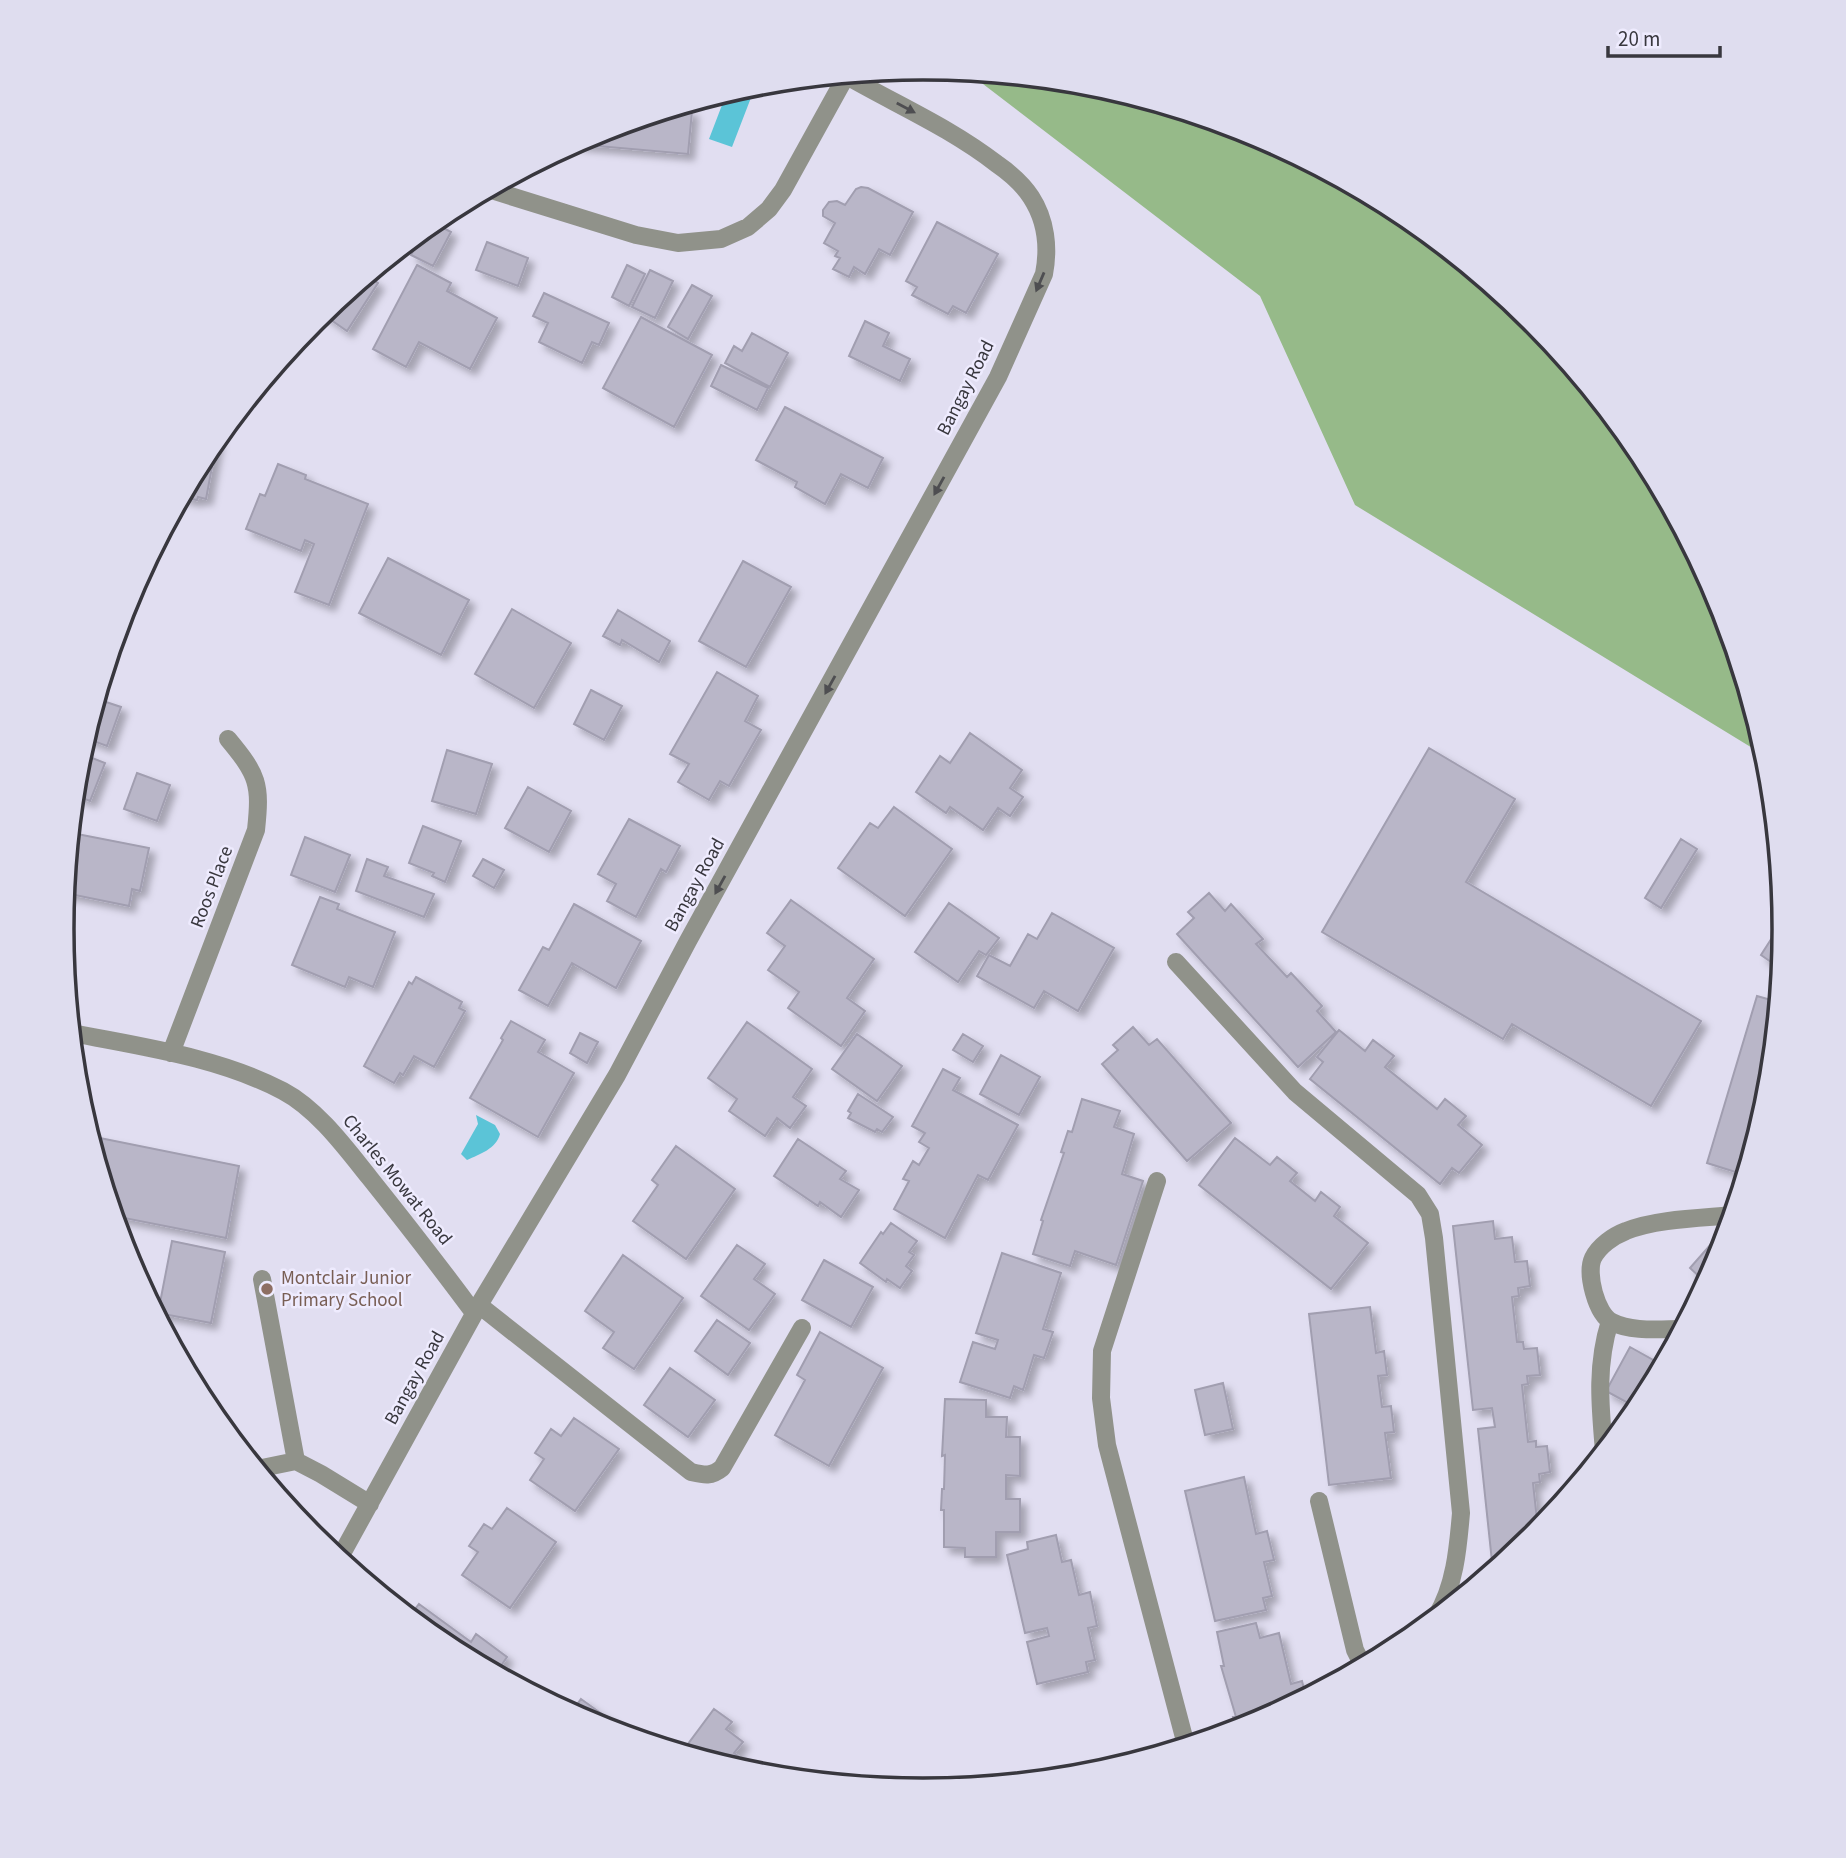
<svg xmlns="http://www.w3.org/2000/svg" width="1846" height="1858" font-family="'Source Sans 3',sans-serif">
<defs>
<filter id="shadow"><feDropShadow dx="6" dy="6" stdDeviation="3.5" flood-color="#0004"/></filter>
</defs>
<rect width="100%" height="100%" fill="#e1def1"/>
<path fill="#96ba89" d="M966,71L1092,84L1253,133L1402,213L1533,320L1640,451L1719,600L1767,757L1355,505L1260,296Z"/>
<path fill="#5bc4d7" d="M736,90L752,95L732,147L709,139L727,92Z
M476,1115L495,1125L500,1134C496,1149 480,1154 467,1160L461,1154L478,1124Z"/>
<path fill="#b9b6c8" stroke="#a19eb0" stroke-width="2" filter="url(#shadow)" d="M678,107V109L692,111L688,154L575,144L594,133Z
M861,187L868,188L913,212L890,255L879,249L865,274L854,267L849,277L833,269L840,258L835,256L838,251L824,243L835,223L823,216V210L829,202L837,201L845,205L856,189Z
M432,222L451,232L433,266L411,255L426,228Z
M937,222L998,254L966,313L953,306L948,314L912,295L917,287L906,281Z
M487,242L528,258L518,286L476,270Z
M417,265L451,283L447,291L497,318L470,369L419,342L406,367L373,349Z
M627,265L645,274L629,306L612,297Z
M650,270L673,281L655,318L632,307Z
M367,276L378,283L347,331L321,313Z
M692,285L712,296L688,339L668,327Z
M544,293L609,323L599,345L592,342L582,363L539,342L548,323L533,316Z
M641,317L712,355L674,427L603,388Z
M865,321L889,333L883,346L910,359L900,381L849,356Z
M752,333L788,353L770,387L725,363L734,346L742,351Z
M721,365L768,388L757,410L711,386Z
M785,407L883,458L868,488L841,474L825,504L795,487L797,482L756,460Z
M215,440H217L206,499L198,497L197,500L181,497L207,450Z
M278,464L306,475L305,479L368,504L329,605L295,592L314,544L305,540L301,551L246,529L260,494L265,496Z
M388,558L469,600L441,655L359,613Z
M743,561L791,587L746,667L699,641Z
M512,609L571,643L534,708L475,674Z
M618,610L670,641L659,662L622,640L620,645L603,636Z
M717,672L758,696L745,721L761,730L729,786L720,781L709,800L678,782L689,764L670,754Z
M591,690L622,706L604,740L574,724Z
M97,699L121,707L107,746L85,738Z
M970,733L1022,770L1010,788L1023,797L1010,816L998,808L983,830L950,807L946,813L916,792L940,756L950,763Z
M82,748L84,749L82,754L105,763L90,801L74,795L78,760Z
M1429,748L1515,799L1466,882L1701,1021L1651,1106L1512,1024L1503,1039L1322,932Z
M447,750L492,764L476,814L432,801Z
M137,773L170,785L157,821L124,809Z
M528,787L571,811L549,852L505,828Z
M894,807L952,849L905,916L838,868L870,823L878,828Z
M629,819L680,846L666,872L661,869L636,917L607,901L616,884L598,874Z
M423,826L461,841L445,882L432,876L434,873L409,863Z
M72,833L149,848L140,891L132,889L129,906L65,893Z
M305,837L350,855L335,892L291,875Z
M1681,839L1697,849L1661,908L1645,898Z
M367,859L388,867L384,876L434,894L424,917L356,891Z
M483,859L504,870L494,888L473,876Z
M1209,893L1225,911L1231,904L1263,939L1256,944L1287,977L1291,973L1322,1006L1317,1011L1336,1032L1298,1067L1177,934L1194,918L1188,912Z
M320,897L339,904L337,909L395,932L373,987L349,977L345,987L292,965Z
M791,900L874,959L847,998L865,1011L841,1046L788,1008L799,992L768,970L785,946L767,933Z
M949,903L999,938L986,955L979,951L958,982L915,952Z
M574,904L641,941L616,988L572,963L548,1006L519,990L543,947L549,950Z
M1052,913L1114,948L1078,1011L1044,991L1034,1008L977,976L989,955L1010,966L1028,934L1037,939Z
M1784,919L1785,929L1781,969L1761,955Z
M416,977L462,1002L459,1008L465,1011L434,1067L414,1056L403,1075L400,1073L394,1083L364,1066L409,982L412,984Z
M1757,996L1778,1002L1768,1098L1745,1175L1707,1163Z
M511,1021L545,1040L538,1052L574,1073L538,1137L470,1098L503,1040L501,1038Z
M747,1022L812,1069L793,1097L806,1106L790,1128L777,1118L765,1136L729,1111L737,1099L708,1078Z
M1133,1027L1149,1045L1157,1039L1231,1123L1187,1161L1102,1064L1118,1050L1113,1045Z
M1339,1030L1365,1051L1373,1040L1394,1056L1385,1067L1437,1109L1445,1099L1466,1116L1458,1125L1482,1145L1459,1173L1452,1168L1440,1184L1310,1079L1323,1062L1317,1057Z
M580,1033L598,1042L587,1063L570,1053Z
M857,1034L902,1066L877,1101L832,1069Z
M963,1034L983,1046L973,1062L953,1050Z
M1001,1055L1040,1077L1019,1115L980,1094Z
M943,1069L960,1078L953,1090L1018,1125L988,1180L978,1175L945,1238L894,1209L909,1181L903,1179L913,1161L919,1165L929,1148L919,1142L925,1133L912,1126Z
M858,1094L893,1117L882,1132L877,1129L875,1132L848,1118L851,1113L848,1111Z
M1082,1099L1120,1111L1114,1127L1134,1134L1122,1174L1143,1181L1116,1265L1075,1251L1070,1266L1033,1254L1043,1221L1041,1220L1064,1153L1061,1152L1068,1131L1072,1132Z
M90,1136L239,1166L226,1238L114,1216Z
M1235,1138L1270,1165L1277,1157L1297,1173L1290,1181L1315,1201L1321,1192L1340,1207L1334,1216L1368,1243L1331,1289L1199,1185Z
M798,1139L846,1171L840,1179L859,1190L841,1217L820,1202L818,1206L774,1176Z
M676,1146L735,1189L686,1259L633,1221L658,1185L652,1180Z
M1493,1221L1495,1239L1512,1237L1515,1262L1527,1261L1530,1286L1518,1288L1519,1296L1512,1297L1517,1342H1523L1524,1349L1537,1348L1540,1375L1527,1376L1528,1384L1522,1385L1528,1442L1536,1441V1447L1547,1446L1550,1472L1539,1474L1540,1482L1533,1483L1538,1529L1540,1528L1532,1539L1493,1571L1478,1429L1495,1427L1492,1408L1473,1410L1453,1226Z
M891,1223L917,1241L909,1252L914,1255L906,1266L912,1271L900,1288L887,1279L886,1282L860,1263L881,1232L883,1234Z
M1719,1235L1725,1241L1719,1259L1706,1283L1690,1268Z
M172,1241L225,1252L211,1323L158,1313Z
M737,1245L765,1264L754,1279L775,1294L749,1330L701,1296Z
M1002,1253L1061,1273L1043,1329L1053,1332L1044,1358L1034,1355L1023,1390L1014,1386L1010,1398L960,1382L973,1342L995,1349L998,1340L976,1333Z
M623,1255L683,1298L634,1369L603,1348L614,1332L585,1311Z
M824,1260L873,1287L851,1327L802,1300Z
M1370,1307L1376,1353L1384,1351L1387,1375L1378,1376L1382,1407L1391,1406L1394,1432L1385,1433L1391,1478L1329,1485L1309,1314Z
M717,1320L750,1343L728,1375L695,1351Z
M820,1332L883,1368L829,1466L775,1435L805,1380L797,1375Z
M1630,1347L1662,1365L1639,1409L1606,1391Z
M670,1368L715,1400L688,1437L644,1405Z
M1223,1383L1233,1429L1205,1435L1195,1390Z
M945,1399L986,1400V1417H1007L1006,1437H1020V1476L1006,1475V1499H1020V1532H996V1557H965V1548L944,1547V1510H941L942,1489H944L945,1455L942,1456Z
M574,1418L619,1449L575,1511L530,1480L544,1459L535,1453L551,1429L561,1436Z
M1244,1477L1256,1534L1267,1531L1274,1560L1264,1562L1272,1596L1263,1598L1266,1610L1215,1621L1185,1491Z
M507,1508L556,1542L510,1608L462,1575L478,1552L469,1546L484,1524L492,1529Z
M1056,1535L1062,1562L1071,1560L1079,1595L1090,1592L1097,1626L1088,1628L1095,1660L1086,1662L1088,1672L1037,1684L1027,1642L1049,1636L1047,1628L1025,1633L1007,1555L1028,1549L1027,1542Z
M419,1604L471,1642L476,1634L507,1657L496,1673L444,1645L409,1617Z
M1256,1623L1260,1638L1279,1633L1291,1684L1302,1681L1306,1697L1252,1725L1236,1730L1233,1717H1236L1221,1666H1224L1217,1632Z
M581,1699L634,1737L593,1725L571,1713Z
M714,1709L732,1722L726,1729L743,1742L734,1753L763,1775L682,1752Z"/>
<g fill="none" stroke-linecap="round" stroke-linejoin="round">
<path stroke="#90928a" stroke-width="18" d="M488,189L636,235L678,243L721,239L748,227L769,209L783,190L846,76
M1176,962L1295,1092L1418,1195L1430,1214L1434,1238L1461,1513C1458,1548 1455,1586 1436,1617
M72,1033C142,1047 218,1057 283,1091C317,1109 345,1147 369,1177C405,1222 440,1267 474,1313
M171,1053L256,830C261,784 258,775 228,739
M1157,1181L1102,1351L1101,1398L1107,1445L1186,1745
M262,1279L296,1461
M479,1305L691,1472C704,1475 711,1477 722,1468L802,1328
M1681,1329C1660,1329 1631,1332 1612,1322C1596,1314 1586,1273 1593,1258C1599,1246 1613,1236 1626,1231C1655,1219 1701,1218 1733,1215
M1604,1451C1600,1405 1596,1365 1610,1321
M257,1469L296,1461L321,1474L370,1504
M1319,1501L1355,1650L1363,1666
M339,1559L479,1305L617,1075L688,941L998,377L1044,274C1049,248 1046,220 1031,197C1022,183 1010,173 997,164C949,127 897,105 845,75"/>
</g>
<defs><path id="oneway-solid" d="M-6-.8H1V-3.2L6.5 0L1 3.2V.8H-6Z" transform="scale(1.75)"/></defs>
<g fill="#4e4e51">
<use href="#oneway-solid" transform="translate(906 108) rotate(28)"/>
<use href="#oneway-solid" transform="translate(1040 282) rotate(113)"/>
<use href="#oneway-solid" transform="translate(939 486) rotate(119)"/>
<use href="#oneway-solid" transform="translate(830 685) rotate(119)"/>
<use href="#oneway-solid" transform="translate(720 885) rotate(119)"/>
</g>
<circle fill="#8d6e63" stroke="#eeebfe" stroke-width="2.5" cx="267" cy="1289" r="7"/>
<g text-anchor="middle" dominant-baseline="central" stroke-width="5" stroke-linejoin="round" paint-order="stroke">
<g font-size="19" fill="#38373e" stroke="#eeebfe">
<text transform="translate(966 388) rotate(-63)">Bangay Road</text>
<text transform="translate(695 885) rotate(-61)">Bangay Road</text>
<text transform="translate(212 887) rotate(-69)">Roos Place</text>
<text transform="translate(397 1180) rotate(51)">Charles Mowat Road</text>
<text transform="translate(415 1378) rotate(-61)">Bangay Road</text>
</g>
<g font-size="19" fill="#785e54" stroke="#eeebfe" text-anchor="start">
<text x="281" y="1278">Montclair Junior<tspan x="281" dy="22">Primary School</tspan></text>
</g>
</g>
<path d="M0 0H1846V1858H0ZM74 929a849 849 0 1 1 1698 0a849 849 0 1 1-1698 0Z" fill="#dfddef" fill-rule="evenodd"/>
<path fill="none" stroke="#38373e" stroke-width="3.5" d="M74 929a849 849 0 1 1 1698 0a849 849 0 1 1-1698 0Z"/>
<path d="M1608 46v10h112v-10" fill="none" stroke="#38373e" stroke-width="3.5"/>
<text x="1618" y="46" font-size="21" fill="#38373e" stroke="#eeebfe" stroke-width="5" paint-order="stroke">20 m</text>
</svg>
